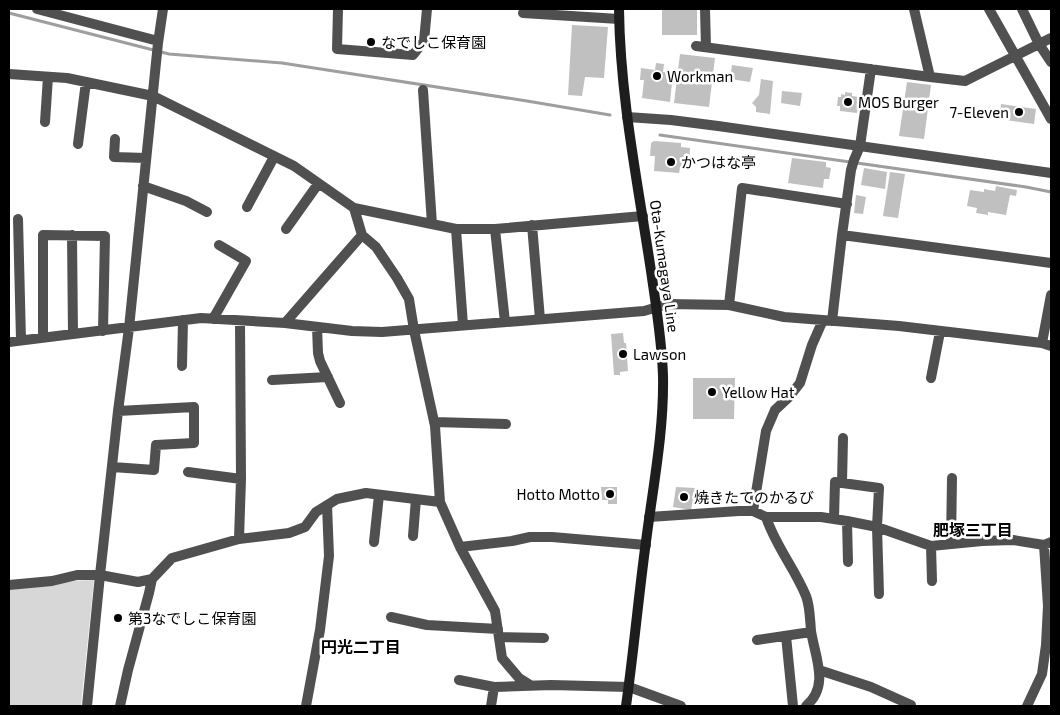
<svg xmlns="http://www.w3.org/2000/svg" width="1060" height="715" font-family="'Exo 2','Noto Sans JP',sans-serif">
<rect width="100%" height="100%" fill="#fff"/>
<path fill="#d7d7d7" d="M94,580L81,706H9V590L65,581Z"/>
<g fill="none" stroke-linecap="round" stroke-linejoin="round">
<path stroke="#9e9e9e" stroke-width="3" d="M9,13L169,54L282,63L527,101L610,115
M660,135L1026,187L1051,192"/>
</g>
<path fill="#c0c0c0" d="M662,9H697V35H662Z
M572,25L608,27L604,78L585,77L582,96L568,95Z
M680,54L715,58L709,107L674,103Z
M656,63L664,64L663,72L673,73L670,102L642,98L644,80H640L641,68L655,70Z
M732,65L753,68L750,82L730,79Z
M761,79L773,81L770,114L756,112V107L752,103L759,95Z
M907,82L931,85L924,139L899,136Z
M782,91L802,93L800,106L781,103Z
M845,92L852,93V96L859,97L857,113L840,111V106H837L838,97H841V94L845,95Z
M1001,104L1036,109L1034,124L999,119Z
M654,141L681,143V147L690,148L689,168H680L679,173L654,171L655,156H650L651,143Z
M792,158L826,162V167L831,168L829,179H824L823,188L788,183Z
M864,168L887,172L885,189L861,185Z
M890,172L905,174L898,218L883,216Z
M996,186L1017,190L1016,196L1010,195L1006,215L988,212V215L976,213L977,208L967,206L970,190L984,192V189L995,191Z
M856,195L866,197L863,214L854,213Z
M623,333L624,343H626L628,371L620,372V375H614L611,334Z
M693,378H735L734,419H693Z
M601,487H617V504H608V500H602Z
M676,487L695,488L691,510L673,507Z"/>
<g fill="none" stroke-linecap="round" stroke-linejoin="round">
<path stroke="#505050" stroke-width="10" d="M37,9L158,41
M338,9L337,49L413,55L424,41L427,9
M705,9L706,47
M914,9L930,77
M989,9L1051,119
M1022,9L1039,44L1051,62
M523,13L619,19
M696,46L930,77L965,81L1051,38
M9,74L67,78L153,96L294,166L354,208L456,229H495L643,216
M423,90L432,224
M45,122L48,77
M115,139L114,157L146,158
M78,144L86,82
M143,186L186,201L207,212
M247,207L274,157
M354,208L362,235L376,247L397,278L409,299L414,330L435,426L440,502L460,547L495,611L502,658L519,678L530,685
M18,219L21,340
M532,225L540,319
M286,229L318,184
M456,229L463,325
M495,229L505,322
M72,235L73,334
M842,235L1051,263
M729,305L742,188L847,204
M213,319L246,261L219,245
M832,321L842,235L851,170L854,160L860,146L871,69
M285,323L362,235
M317,327L318,353L320,361L340,403
M43,338V235L105,236L103,331
M9,342L201,318L285,323L352,331L382,332L644,311L668,304L729,305L784,317L899,326L1042,343L1051,346
M1042,343L1051,295
M182,366L183,320
M931,378L940,332
M272,380L328,377
M434,422L506,424
M113,467L154,470L156,445L194,443V407L118,411
M188,472L241,479
M842,483L843,438
M753,511L766,431L775,410L789,397L800,383L812,345L823,320
M649,517L739,511H753L766,517H821L847,521L877,527L931,546L982,541L1013,540L1044,545L1051,542
M766,517C775,545 795,569 806,596C810,606 810,620 811,631C815,657 830,686 806,706
M834,518L835,482L879,488L877,527L879,594
M847,521L848,562
M413,536L416,499
M239,539L241,479L240,321
M374,542L379,495
M951,543L952,478
M931,546L932,581
M460,547L512,541L530,537H552L646,545
M9,585L52,581L77,575H100L138,582L152,579L172,558L239,539L289,533L305,527L316,512L337,499L366,493L440,502
M391,617L427,625L498,629
M786,636L793,706
M499,637L544,638
M757,640L811,632
M819,670L871,687L911,705V706
M459,680L494,687L551,685L629,687L681,706
M87,706L100,575L118,411L129,328L158,43L163,9
M120,706L128,670L149,593L152,579
M306,706L320,630L329,556L327,505
M491,706L494,687
M1027,706L1042,674L1046,645L1048,606L1044,545"/>
<path stroke="#505050" stroke-width="10" d="M627,117L671,120L718,126L1051,173"/>
<path stroke="#1d1d1d" stroke-width="10" d="M619,9C620,97 638,184 651,271C656,306 662,341 663,376C664,429 654,481 647,534C639,591 634,649 626,706"/>
</g>
<g fill="#000" stroke="#fff" stroke-width="2">
<circle cx="371" cy="42" r="5"/>
<circle cx="657" cy="76" r="5"/>
<circle cx="848" cy="102" r="5"/>
<circle cx="1019" cy="112" r="5"/>
<circle cx="671" cy="162" r="5"/>
<circle cx="623" cy="354" r="5"/>
<circle cx="712" cy="392" r="5"/>
<circle cx="610" cy="494" r="5"/>
<circle cx="684" cy="497" r="5"/>
<circle cx="118" cy="618" r="5"/>
</g>
<g text-anchor="middle" dominant-baseline="central" stroke-width="5" stroke-linejoin="round" paint-order="stroke">
<g font-size="15" fill="#000" stroke="#fff" text-anchor="start">
<text x="381" y="42">なでしこ保育園</text>
<text x="667" y="76">Workman</text>
<text x="858" y="102">MOS Burger</text>
<text x="1009" y="112" text-anchor="end">7-Eleven</text>
<text x="681" y="162">かつはな亭</text>
<text x="633" y="354">Lawson</text>
<text x="722" y="392">Yellow Hat</text>
<text x="600" y="494" text-anchor="end">Hotto Motto</text>
<text x="694" y="497">焼きたてのかるび</text>
<text x="128" y="618">第3なでしこ保育園</text>
</g>
<g font-size="15" fill="#000" stroke="#fff">
<text transform="translate(665 266) rotate(82)">Ota-Kumagaya Line</text>
</g>
<g font-size="16" font-weight="bold" fill="#000" stroke="#fff">
<text x="973" y="529">肥塚三丁目</text>
<text x="361" y="646">円光二丁目</text>
</g>
</g>
<rect width="1060" height="715" fill="none" stroke="#000000" stroke-width="20"/>
</svg>
